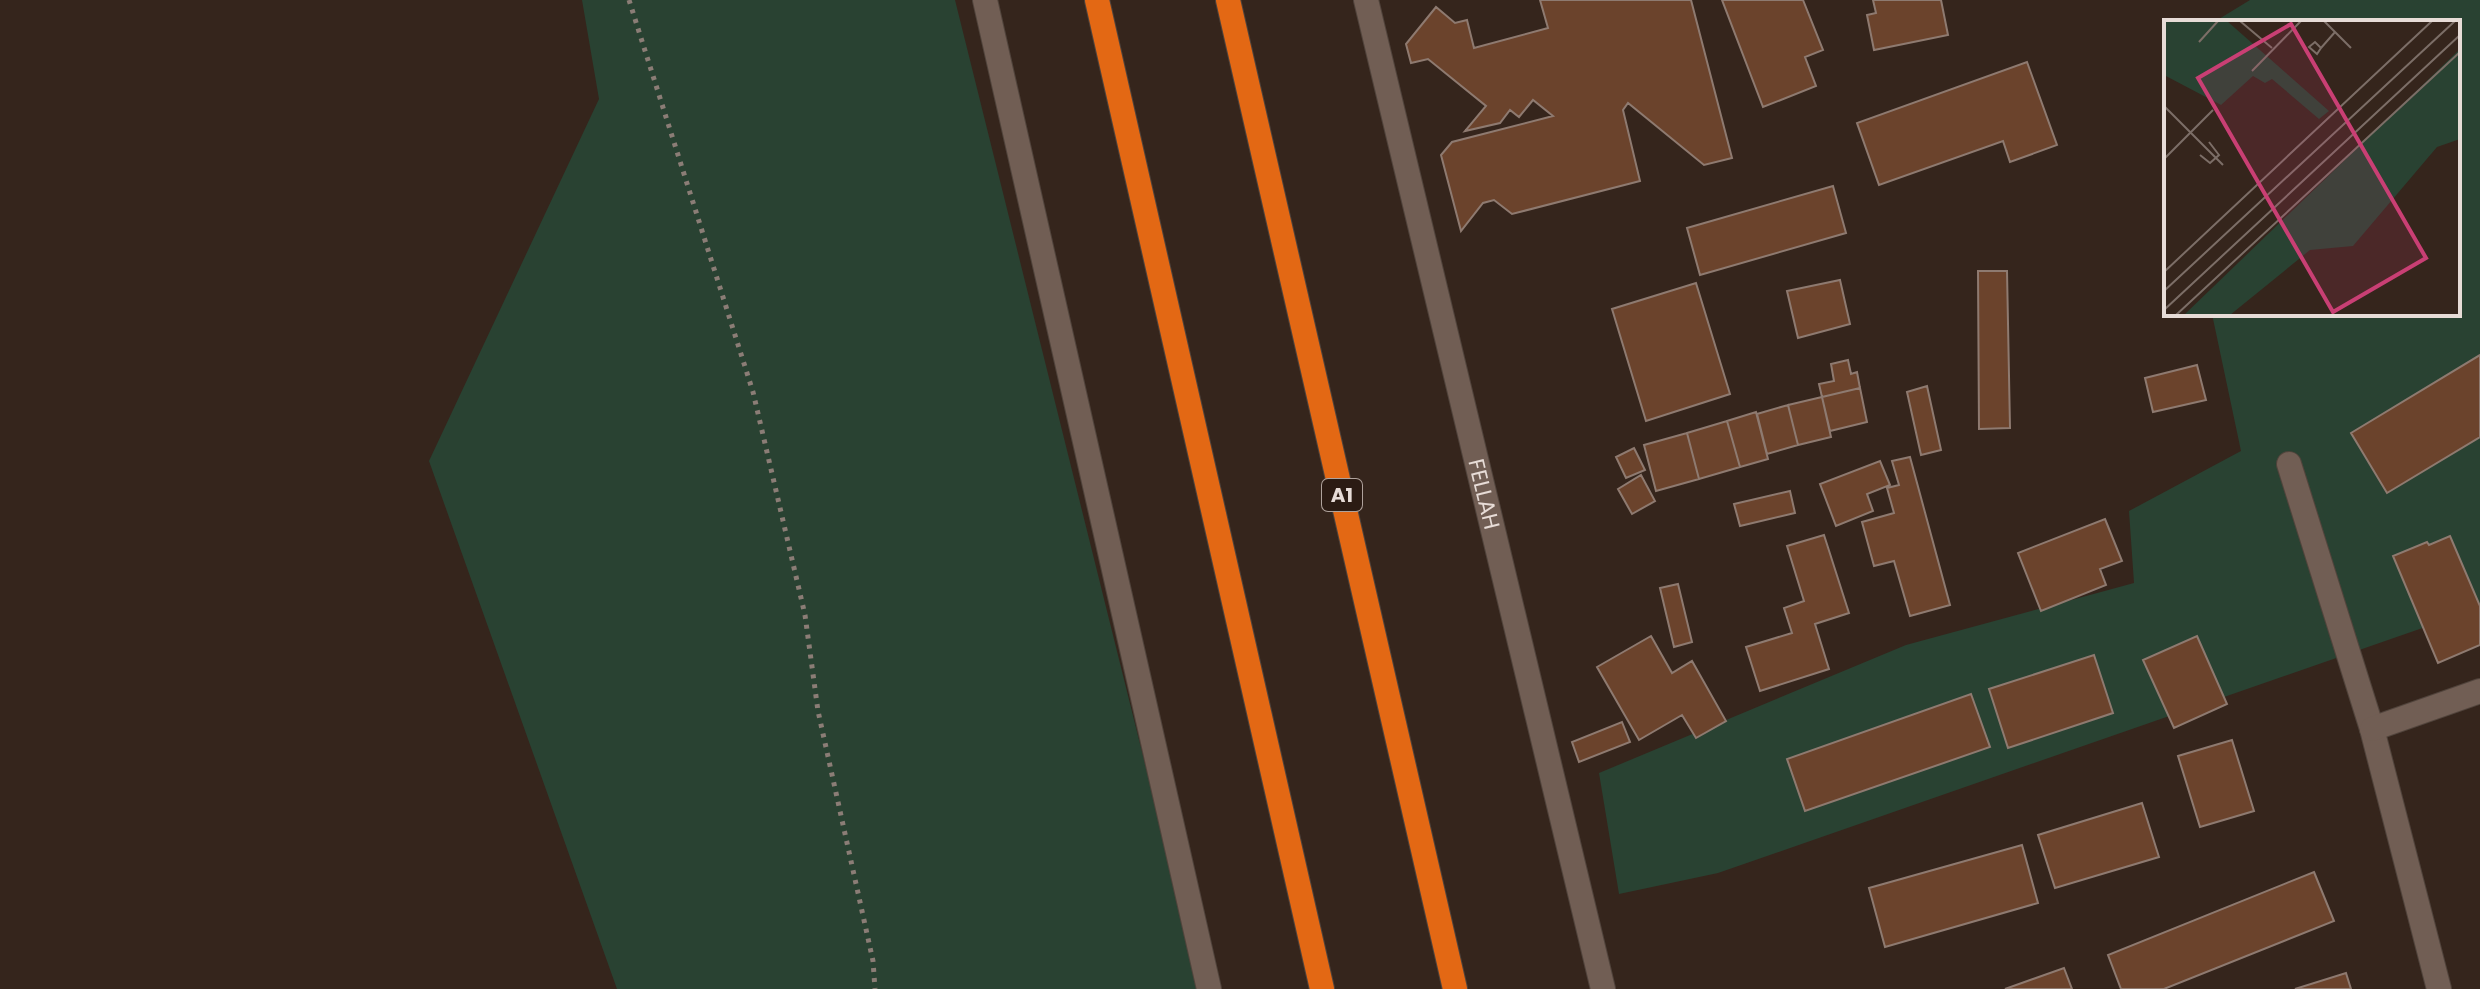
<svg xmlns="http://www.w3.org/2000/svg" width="2480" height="989" font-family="Poppins,sans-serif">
<rect width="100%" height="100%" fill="#35251c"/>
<path fill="#294232" d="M582,0H955L1201,989H617L429,461L599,99Z
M2250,0H2480V608L1718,873L1619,894L1599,773L1906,645L2134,583L2129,511L2241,451L2212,314H2458V22H2214Z"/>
<path fill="#6b432c" stroke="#8e7a70" stroke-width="2" d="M1540,0H1691L1732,158L1704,165L1628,103L1623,110L1640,181L1512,214L1494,200L1483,203L1461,231L1441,155L1452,142L1553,116L1533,100L1519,117L1510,110L1500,123L1465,131L1486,106L1428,59L1411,63L1406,44L1436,7L1455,23L1467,20L1474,48L1548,28Z
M1722,0H1803L1823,50L1805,57L1816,86L1763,107Z
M1873,0H1941L1948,35L1874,50L1867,15L1876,13Z
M2027,62L2057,145L2010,162L2003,141L1879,185L1857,123Z
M1833,186L1846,233L1700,275L1687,228Z
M1978,271H2007L2010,428L1979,429Z
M1840,280L1850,324L1798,338L1787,291Z
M1696,283L1730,394L1646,421L1612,309Z
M2480,355V437L2387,493L2351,433Z
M1848,360L1851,374L1857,372L1860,388L1822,397L1819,384L1834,381L1831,364Z
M2197,365L2206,400L2153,412L2145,378Z
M1927,386L1941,450L1921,455L1907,392Z
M1860,388L1867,422L1830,431L1822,397Z
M1822,397L1831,437L1798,445L1788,405Z
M1788,405L1798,445L1767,454L1757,414Z
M1756,412L1768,459L1740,467L1727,421Z
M1727,421L1740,467L1699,479L1687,433Z
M1687,433L1699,479L1656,491L1644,445Z
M1634,448L1645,470L1626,478L1616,457Z
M1910,457L1950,605L1910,616L1894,561L1874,566L1862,522L1894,513L1887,488L1899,485L1892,461Z
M1880,461L1890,485L1867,494L1873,511L1836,526L1820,484Z
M1641,475L1655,501L1632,514L1618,489Z
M1790,491L1795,513L1740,526L1734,504Z
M2105,519L2122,561L2100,569L2106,585L2041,611L2018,553Z
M1824,535L1849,613L1815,624L1829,669L1760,691L1746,647L1792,633L1784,608L1804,601L1787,546Z
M2450,536L2480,606V645L2438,663L2393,556L2427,542L2429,545Z
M1678,584L1692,642L1674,647L1660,588Z
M1651,636L1672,673L1692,661L1726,721L1696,738L1682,715L1639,740L1597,667Z
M2197,636L2227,704L2174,728L2143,660Z
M2094,655L2113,713L2008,748L1989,689Z
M1971,694L1990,747L1805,811L1787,759Z
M1622,722L1630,742L1579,762L1572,742Z
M2232,740L2254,811L2200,827L2178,756Z
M2142,803L2159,857L2055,888L2038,835Z
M2022,845L2038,903L1885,947L1869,888Z
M2314,872L2334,921L2164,989H2121L2108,955Z
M2064,968L2072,989H2005Z
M2346,973L2351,989H2295Z"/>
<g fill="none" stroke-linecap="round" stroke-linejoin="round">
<g stroke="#51443c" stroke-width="26">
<g id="minor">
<path d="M985,0L1209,989"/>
<path id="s1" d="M1366,0L1603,989"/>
<path d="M2289,464L2372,729L2439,989"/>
<path d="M2372,729L2480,691"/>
</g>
</g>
<g stroke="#51443c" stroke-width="26">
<path id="highway" d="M1097,0L1322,989
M1228,0L1455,989"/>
</g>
<path stroke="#8b7d76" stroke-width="5" stroke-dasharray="4 6" stroke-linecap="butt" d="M629,0L753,392L805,615L818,711L873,961L875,989"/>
<use href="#minor" stroke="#715e54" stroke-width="24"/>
<use href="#highway" stroke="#e36814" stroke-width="24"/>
</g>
<g text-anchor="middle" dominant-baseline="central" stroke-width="6" stroke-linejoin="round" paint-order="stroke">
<rect fill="#2b1b13" stroke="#afa29c" stroke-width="2" x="1322" y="479" width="40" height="32" rx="6"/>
<g font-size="20" font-weight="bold" fill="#e7dcd7">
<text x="1342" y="495">A1</text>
</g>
<g font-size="22" fill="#e7dcd7" stroke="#2b1b13">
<text stroke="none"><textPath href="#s1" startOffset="508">FELLAH</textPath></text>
</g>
</g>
<g transform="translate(2164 20)">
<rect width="296" height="296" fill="#35251c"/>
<path d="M0,1H63L165,91L155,99L108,59L101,63L89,56L57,85L0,55ZM296,29V119L273,127L189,226L146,230L66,295H20Z" fill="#294232"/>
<path fill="none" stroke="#7c6e67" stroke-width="2" d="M76,1L108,28M160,1L187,28M35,22L54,1M157,28L153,34L145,27L151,22L157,28L171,12M88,51L137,1M0,86L59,145M36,135L46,143L55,135L45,122M0,139L49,90M0,252L268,1M0,271L291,1M0,290L296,15M12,295L296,32"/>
<path fill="#c93f74" fill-opacity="0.15" stroke="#c93f74" stroke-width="4" d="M127,4L262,238L169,292L34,58Z"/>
<rect width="296" height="296" fill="none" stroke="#e7dcd7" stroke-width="4"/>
</g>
</svg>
